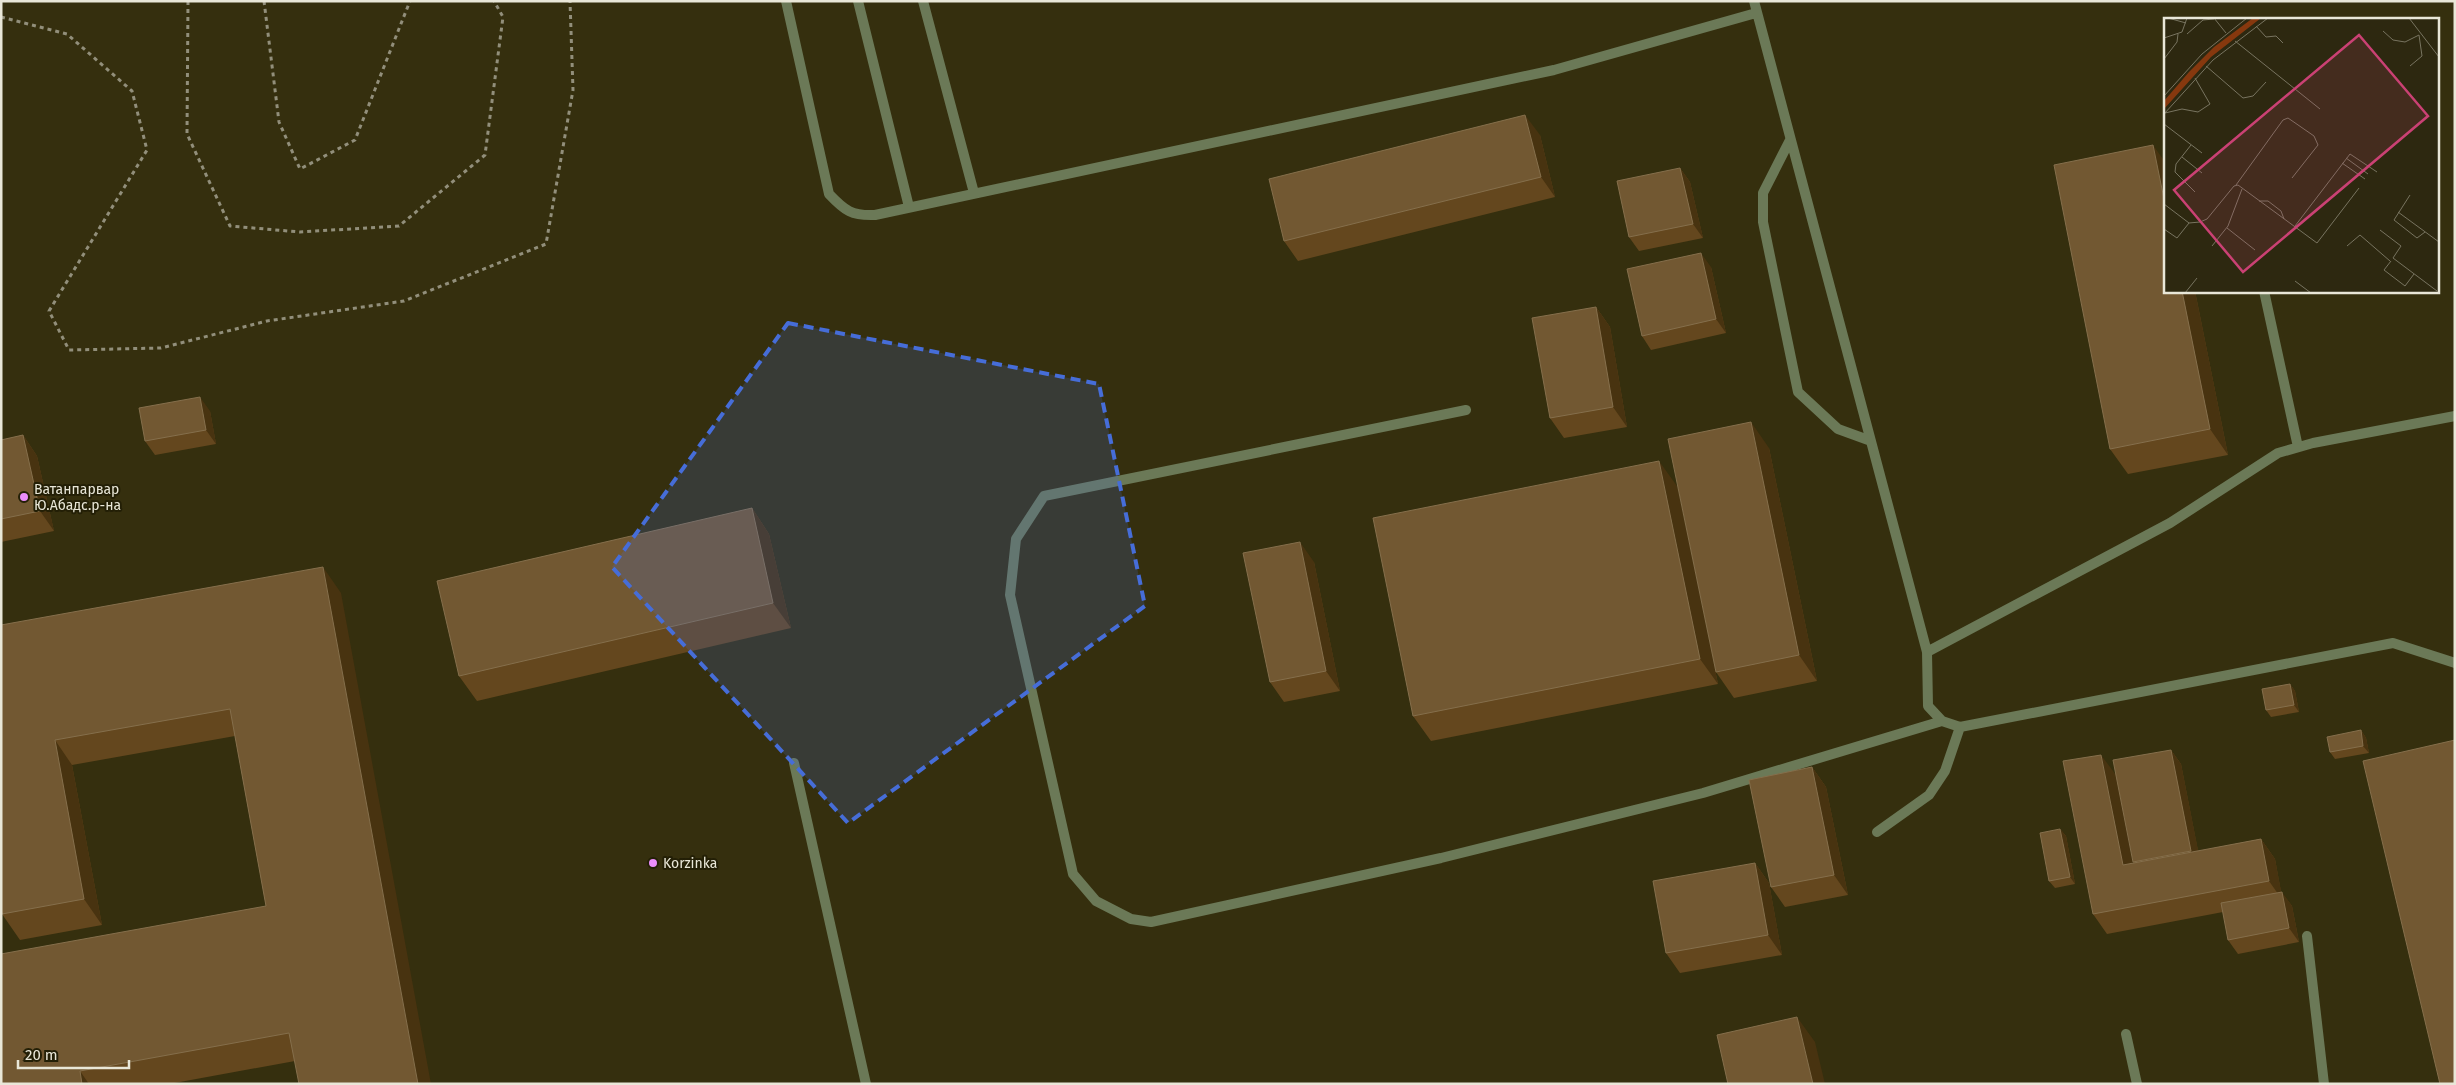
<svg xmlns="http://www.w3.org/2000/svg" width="2456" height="1085" font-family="'Fira Sans',sans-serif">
<rect width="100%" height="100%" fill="#2d2810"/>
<path fill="#352f0e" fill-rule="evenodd" d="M1,1H2455V1084H1ZM2165,19H2437V291H2165Z"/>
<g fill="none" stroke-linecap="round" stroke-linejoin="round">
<path stroke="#928f7b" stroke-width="3" stroke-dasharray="4 4" stroke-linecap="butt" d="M188,1L187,134L230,226L300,232L399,226L485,155L503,17L494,1
M264,1L279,122L300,169L355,140L410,1
M1,17L67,34L132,91L147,150L49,311L69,350L161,348L267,321L404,301L546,244L573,90L570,1"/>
<path stroke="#6b7957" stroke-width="10" d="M786,1L829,194C845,211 852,216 875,215L1554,70L1756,13
M858,1L909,207
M923,1L974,193
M1754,1L1927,652L1928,706L1942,721L1960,727L2393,643L2455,663
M1790,140L1763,193V222L1798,392L1838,429L1871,441
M2264,291L2298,447
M1466,410L1044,496L1016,539L1010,595L1073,874L1096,901L1131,919L1151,922L1441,858L1703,793L1942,721
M1927,652L2170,523L2278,453L2313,443L2455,416
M794,763L866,1084
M1877,832L1929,795L1945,771L1960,727
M2307,936L2324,1084
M2126,1034L2137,1084"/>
</g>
<path fill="#64471e" d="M1540,135L1555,197L1298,261L1284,241Z
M1680,168L1690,182L1703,238L1639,251L1629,237Z
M1711,267L1726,333L1651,350L1642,336Z
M2165,291H2195L2228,455L2128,474L2110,449Z
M1596,307L1610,327L1627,427L1564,438L1550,418Z
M210,411L216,444L155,455L145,441Z
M23,435L37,456L54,531L1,542V440Z
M1769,448L1817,681L1734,698L1716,672Z
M1677,486L1718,684L1431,741L1413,716Z
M752,508L769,534L791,628L477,701L459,676Z
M1314,562L1340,691L1284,702L1270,682Z
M341,593L295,1061L169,1084H1L266,906L235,736L72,765L102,925L20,940L2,914L1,625Z
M2290,684L2295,691L2299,712L2271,717L2266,710Z
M2361,730L2366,738L2369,753L2335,759L2330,752Z
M2171,750L2181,764L2198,851L2261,839L2275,859L2281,892L2292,906L2299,942L2238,954L2228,940L2223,912L2107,934L2093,914L2116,775L2132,863H2133Z
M1812,767L1826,787L1848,895L1785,907L1771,887Z
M2060,829L2066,836L2075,884L2055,888L2049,881Z
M1755,863L1769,883L1782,955L1680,973L1666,953Z"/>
<path fill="#483310" d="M1525,115L1540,135L1555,197L1541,177Z
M2153,145L2165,162V204Z
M1680,168L1690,182L1703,238L1693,224Z
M1701,253L1711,267L1726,333L1716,319Z
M2182,291H2195L2228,455L2210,429Z
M1596,307L1610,327L1627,427L1613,407Z
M200,397L210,411L216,444L206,430Z
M1751,422L1769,448L1817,681L1799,655Z
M23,435L37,456L54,531L40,511Z
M1659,461L1677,486L1718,684L1700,659Z
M752,508L769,534L791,628L773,603Z
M1300,542L1314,562L1340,691L1326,671Z
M323,567L341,593L431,1084H418Z
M2290,684L2295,691L2299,712L2294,705Z
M2361,730L2366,738L2369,753L2363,746Z
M55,740L72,765L102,925L84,899Z
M2171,750L2181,764L2201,865L2191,851Z
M2101,755L2116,775L2137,885L2123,865Z
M1812,767L1826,787L1848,895L1834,875Z
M2060,829L2066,836L2075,884L2070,877Z
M2261,839L2275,859L2283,901L2269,881Z
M1755,863L1769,883L1782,955L1768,935Z
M2282,892L2292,906L2299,942L2289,928Z
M1797,1017L1815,1042L1825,1084H1813Z
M80,1071L89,1084H82Z"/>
<path fill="#725832" stroke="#856f4c" d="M1525,115L1541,177L1284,241L1269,179Z
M2153,145L2165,204V291H2182L2210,429L2110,449L2054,165Z
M1680,168L1693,224L1629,237L1617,181Z
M1701,253L1716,319L1642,336L1627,269Z
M1596,307L1613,407L1550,418L1532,318Z
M200,397L206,430L145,441L139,408Z
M1751,422L1799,655L1716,672L1668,439Z
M23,435L40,511L1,519V440Z
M1659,461L1700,659L1413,716L1373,518Z
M752,508L773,603L459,676L437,581Z
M1300,542L1326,671L1270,682L1243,553Z
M323,567L418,1084H299L289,1033L80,1071L82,1084H1V954L266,906L230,709L55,740L84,899L2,914L1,908V625Z
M2290,684L2294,705L2266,710L2262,689Z
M2361,730L2363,746L2330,752L2327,737Z
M2455,740V1084H2440L2363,761Z
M2171,750L2191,851L2133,862L2113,760Z
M2101,755L2123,865L2261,839L2269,881L2093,914L2063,761Z
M1812,767L1834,875L1771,887L1749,780Z
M2060,829L2070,877L2049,881L2040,833Z
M1755,863L1768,935L1666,953L1653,881Z
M2282,892L2289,928L2228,940L2221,903Z
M1797,1017L1813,1084H1728L1717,1035Z"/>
<path fill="#466dd8" fill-opacity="0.2" stroke="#466dd8" stroke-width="4" stroke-dasharray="10 6" stroke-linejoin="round" d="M788,323L1099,384L1145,606L848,823L612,567Z"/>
<g fill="#eb8dfb" stroke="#231f06" stroke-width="2">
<circle cx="24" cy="497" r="5"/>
<circle cx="653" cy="863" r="5"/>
</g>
<g text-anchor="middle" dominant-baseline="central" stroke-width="4" stroke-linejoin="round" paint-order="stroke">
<g font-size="14" fill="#e9e7d8" stroke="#231f06" text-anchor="start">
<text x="34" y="489">Ватанпарвар<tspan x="34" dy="16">Ю.Абадс.р-на</tspan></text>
<text x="663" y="863">Korzinka</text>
</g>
</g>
<g transform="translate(2164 18)">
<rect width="275" height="275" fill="#2d2810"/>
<path d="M89,0H97L47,39L0,91V83L25,54L50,29Z" fill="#86380e"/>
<path fill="none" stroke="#787460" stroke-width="1" d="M4,0L22,5M50,0L62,15M245,0L275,39M92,8L102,19L112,18L119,25M219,13L229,22L241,24L255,17M23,16L39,2L50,1M0,20L18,14L23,0M71,23L156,91M0,41L13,24L14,16M42,48L79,80L89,78L102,64M246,48L258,38L255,17M0,78L38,36L83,0M1,95L18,91L34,94L46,86L31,60M0,96L49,42L104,0M0,106L38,135M27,127L12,146L11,154L31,174M18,139L38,155M182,140L204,156M178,145L201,161M72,167L119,102L124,100L150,118L154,127L128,160M70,168L74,167L153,225L195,170M246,177L230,202L253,220L261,214M95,183H104L117,193L120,201M0,186L25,205L36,204L43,201L70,168M234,194L275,224M131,208L186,136L213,154M63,210L91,232M0,211L13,220L25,205M216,212L237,228L229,240L273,273M48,228L64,208L78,171M183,228L196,217L226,243M227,243L220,252L241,268L250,256M131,263L147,275M21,275L33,260"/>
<path fill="#ca4174" fill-opacity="0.15" stroke="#ca4174" stroke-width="2.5" d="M195,17L264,98L79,254L10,172Z"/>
<rect width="275" height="275" fill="none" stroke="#e9e7d8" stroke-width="2.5"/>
</g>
<rect width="2456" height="1085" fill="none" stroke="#e9e7d8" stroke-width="5"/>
<path d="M18 1060v8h111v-8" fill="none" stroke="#e9e7d8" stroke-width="2.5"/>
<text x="25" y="1060" font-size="15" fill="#e9e7d8" stroke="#231f06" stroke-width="4" paint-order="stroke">20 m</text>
</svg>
